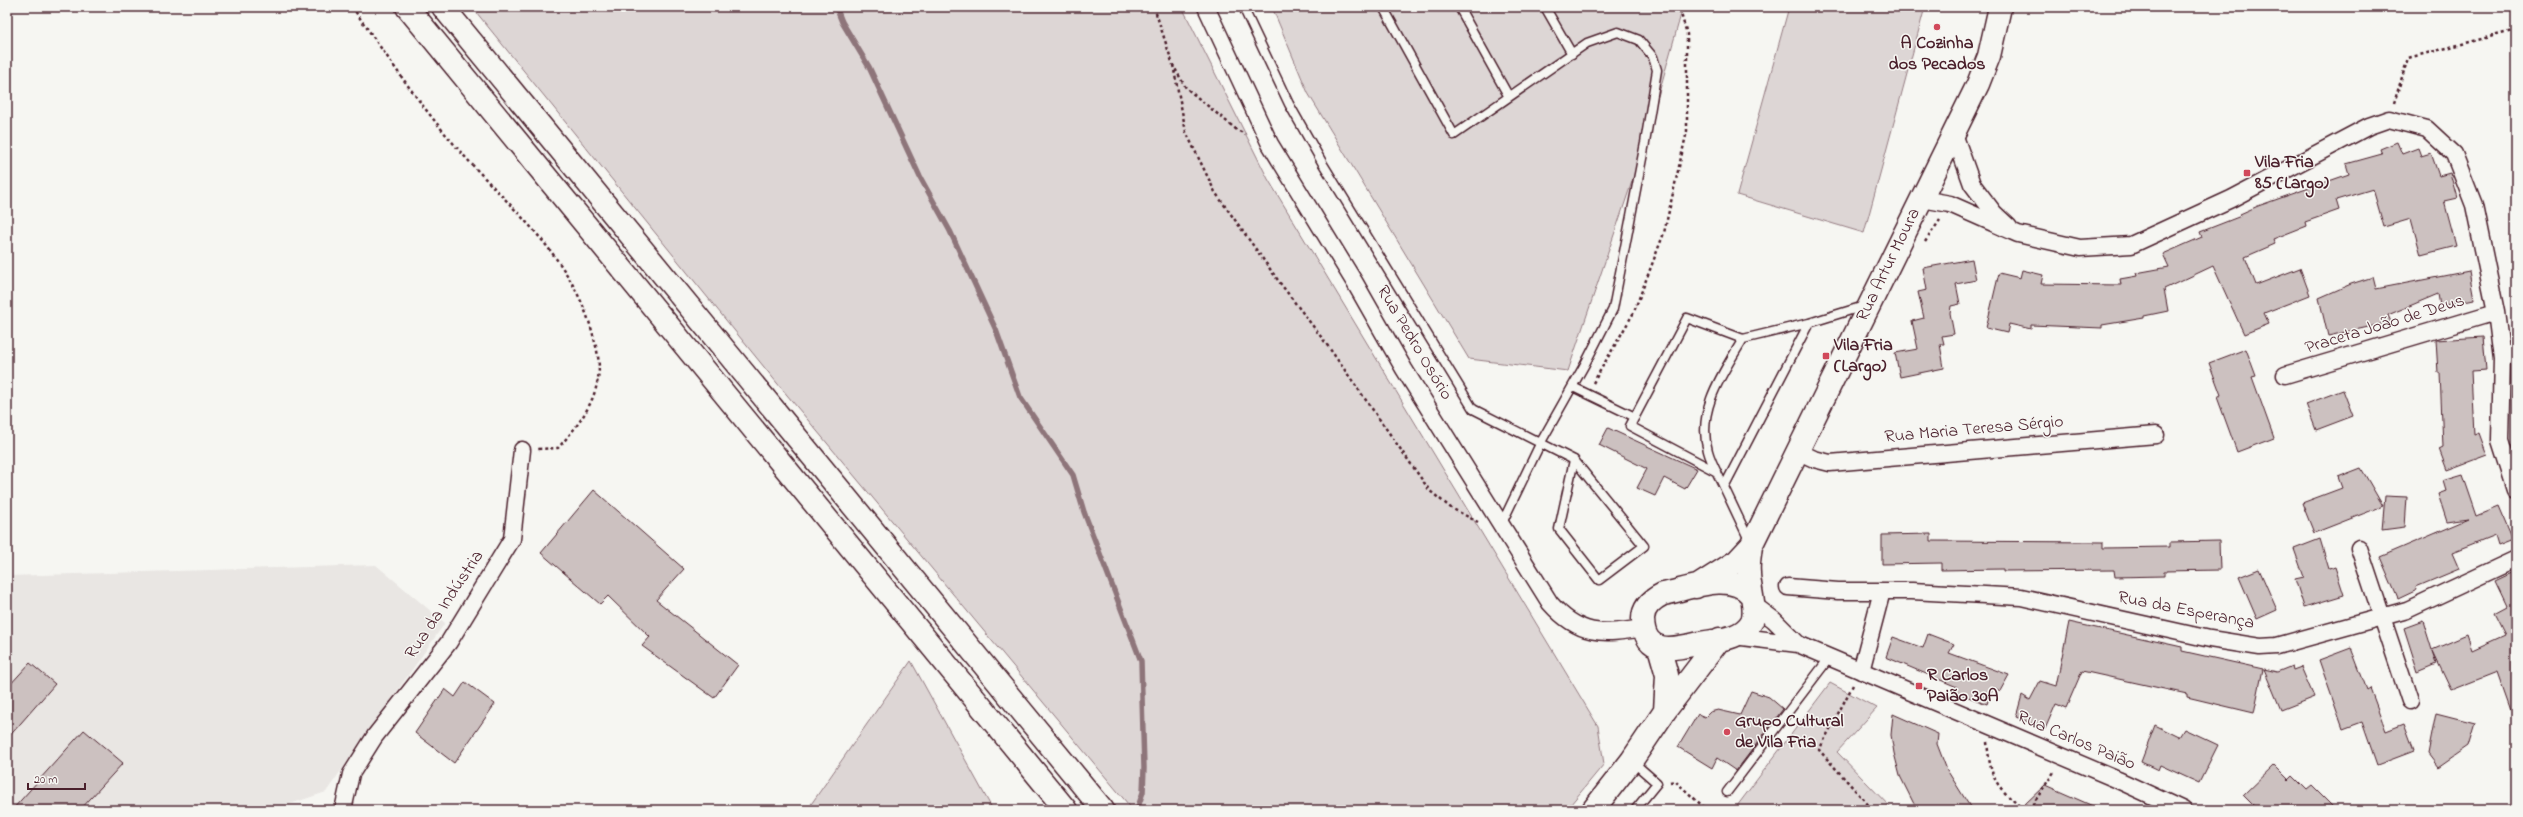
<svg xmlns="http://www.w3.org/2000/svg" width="2523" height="817" font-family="'Indie Flower',sans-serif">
<rect width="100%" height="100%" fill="#f6f6f2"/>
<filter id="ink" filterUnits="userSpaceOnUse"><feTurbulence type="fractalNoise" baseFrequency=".025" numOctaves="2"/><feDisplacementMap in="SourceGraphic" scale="8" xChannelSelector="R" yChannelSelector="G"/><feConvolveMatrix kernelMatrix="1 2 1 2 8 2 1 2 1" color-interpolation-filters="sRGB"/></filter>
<g filter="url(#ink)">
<path fill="#e9e6e3" d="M376,565L445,623L326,792L272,810H7V576Z"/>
<path fill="#ddd6d5" stroke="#947a80" d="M472,7H1182L1268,179L1598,726L1604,764L1566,810H1133L777,383Z
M1272,7H1683L1645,143L1568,371L1469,359L1308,93Z
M1789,7H1925L1864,233L1737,195Z
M911,661L993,810H807Z
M1830,683L1877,708L1837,752L1893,810H1734Z"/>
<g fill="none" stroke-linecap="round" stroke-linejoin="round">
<path stroke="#8e747a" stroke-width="5.5" d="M836,7L842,22L869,67L920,177L950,231L996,330L1020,397L1073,475L1084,512L1141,661L1144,768L1143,792L1137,810"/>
</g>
<path fill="#ccc1c0" stroke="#4a1f2b" d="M2397,142L2402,154L2418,148L2421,156L2431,153L2439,176L2450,173L2457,198L2444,201L2456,246L2421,255L2411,219L2384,227L2373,189L2336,200L2339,210L2305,222L2306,226L2273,239L2275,244L2245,257L2256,285L2300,268L2310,295L2264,313L2269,324L2244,334L2213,266L2164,289L2168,311L2144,316V318L2102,325V328L2031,325V329L2009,324L2007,333L1986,328L1999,273L2020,278L2022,270L2043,275L2041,284L2121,285L2120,279L2137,276L2136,273L2169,267L2163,254L2202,237L2200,232L2241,216L2240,214L2258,206L2349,174L2346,164L2382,154L2380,149Z
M1972,259L1976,280L1956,284L1960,304L1951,306L1950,313L1954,334L1942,336L1944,344H1940L1944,368L1900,377L1895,353L1918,349L1912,321L1924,318L1918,292L1927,290L1923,268Z
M2469,271L2474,299L2440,306L2438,294L2388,315L2391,322L2328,336L2319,298L2351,284L2373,277L2376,289Z
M2483,337L2486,370L2471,371L2474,435L2479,433L2487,455L2447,470L2439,449L2443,447L2440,373H2438L2436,340Z
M2246,349L2256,376L2252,377L2274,438L2237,452L2217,397L2221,395L2209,363Z
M2343,390L2353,416L2316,430L2306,404Z
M1608,428L1697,469L1685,489L1664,478L1655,496L1637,488L1647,469L1599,445Z
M2361,468L2383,506L2314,533L2302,503L2342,488L2338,477Z
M2463,475L2477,516L2499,507L2513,540L2498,546L2495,536L2452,553L2459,569L2416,587L2417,590L2398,599L2380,557L2469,519L2447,522L2438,494L2446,491L2443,481Z
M594,490L684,569L656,600L738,665L714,698L642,646L650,637L608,596L600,604L541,553Z
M2385,496L2407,497L2405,527L2382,530Z
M1931,534V541L2103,542V548L2170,547V542L2219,541L2220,570L2164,571V576L2115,577L2114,570L2003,571V569L1941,570V563L1882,564V535Z
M2320,539L2329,569L2335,567L2344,595L2304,607L2295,579L2304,577L2294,549Z
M2259,569L2277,610L2257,619L2239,577Z
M2516,571V719L2514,720L2497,672L2451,690L2433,652L2437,664L2418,672L2404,628L2423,621L2432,650L2467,635L2472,650L2505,635L2494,613L2507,606L2495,581Z
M2069,622L2182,647V651L2263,669L2254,713L2187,697V694L2082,671L2066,708L2056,704L2045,729L2016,717L2022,695L2030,700L2040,681L2056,686Z
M1928,634L1954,644L1949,653L2009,675L2000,691L1993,687L1987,704L1955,692L1957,687L1886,657L1893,637L1923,648Z
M2351,648L2367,690L2370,688L2386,731L2404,724L2414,751L2377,765L2362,722L2343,729L2319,660Z
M30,663L55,684L7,739V688Z
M2292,666L2293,670L2301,667L2314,697L2281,710L2264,669L2277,672Z
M465,682L495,704L454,763L415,733L445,689L455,697Z
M1751,691L1769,697L1783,709L1736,771L1717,758L1712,768L1678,747L1698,714L1705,717L1710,712L1718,710L1740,715Z
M2436,713L2475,723L2468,746L2438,767L2428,754Z
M1893,714L1938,734L1937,744L1947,770L1972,810H1917L1900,776L1894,753L1891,735Z
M2155,725L2179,737L2184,729L2218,745L2199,783L2160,765L2158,770L2141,762Z
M84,730L123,763L80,810H12Z
M2274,765L2289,780L2293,776L2307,790L2312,786L2336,810H2258L2243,795Z
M2045,785L2102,810H2035L2025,804Z"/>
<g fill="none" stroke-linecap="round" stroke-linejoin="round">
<g stroke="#4a1f2b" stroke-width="11">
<path id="service" d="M1243,7L1289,104L1323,164L1473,409L1574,460L1559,529L1599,580L1644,546L1574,460
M1383,7L1454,135L1587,43L1618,32L1639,40L1653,57L1657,70L1645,143L1613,309L1585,364L1541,442L1502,523
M1459,7L1509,97
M1545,7L1572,54
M1743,339L1809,323
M1573,387L1635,417
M1717,472L1630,426L1687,318L1743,339C1723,373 1696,410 1708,451C1711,463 1719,476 1724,487
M1750,542L1724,487L1809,323L1864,306
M1633,762L1657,783L1635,810
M1727,792L1830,657"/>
</g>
<g stroke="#4a1f2b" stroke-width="19">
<path id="minor" d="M1206,7L1270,144L1355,283L1404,369L1550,603C1579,636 1602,635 1643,628
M1953,131L1972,184L1994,213L2009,227
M1922,199L1950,204L2018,234L2080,248L2131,245L2231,199L2369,126L2389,119L2427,129L2454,154L2474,205L2496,312L2502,359L2500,440L2516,490
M2502,359L2516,350
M2285,375L2496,312
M1797,451L1814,459L1830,463L2156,435
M2359,548L2410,701
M1788,587L1838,591H1912L2021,597L2210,639L2260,647L2277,646L2407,610L2516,559
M1754,605L1774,620L1798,644
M1734,636L1798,644L2118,780L2183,810
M1861,671L1882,591
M343,810L351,774L375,736L449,642L512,539L522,450"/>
</g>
<g stroke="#4a1f2b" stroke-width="25">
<path id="secondary" d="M1696,587L1737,561L1751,546L1978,84L1989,56L2000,7
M1750,594C1730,571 1689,589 1663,594C1653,599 1643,607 1643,619C1644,657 1675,649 1700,643C1717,640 1743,639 1752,621C1757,610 1749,587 1749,573C1748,564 1750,555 1751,546
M1659,647L1667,675L1665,711
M1593,810L1632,760L1665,711L1720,639"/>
</g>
<g stroke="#4a1f2b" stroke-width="25">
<path id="primary" d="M407,7L1066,810
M443,7L1103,810"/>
</g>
<path stroke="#4a1f2b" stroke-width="2.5" stroke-dasharray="3 3" stroke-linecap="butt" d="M352,7C385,53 416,100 453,143C505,205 568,249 592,331C596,346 601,362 598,378C594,406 576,428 558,448L538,449
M1154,7L1173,65L1186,88L1237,130L1245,134
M1173,65L1186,132L1215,192L1280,283L1325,342L1430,491L1451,508L1478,522
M2394,103L2408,58L2516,30
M1925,242L1940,220
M1593,383L1633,314L1664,233L1687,131V34L1679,7
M1853,685L1819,750L1873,810
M1987,742C1991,781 1995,785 2024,810
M1670,782L1675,781L1707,810
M2029,810L2054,772"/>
<use href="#service" stroke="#f6f6f2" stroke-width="8"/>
<use href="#minor" stroke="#f6f6f2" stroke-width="16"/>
<use href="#secondary" stroke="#f6f6f2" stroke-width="22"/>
<use href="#primary" stroke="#f6f6f2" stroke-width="22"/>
</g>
</g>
<g fill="#d1495b" stroke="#f6f6f2" stroke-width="1.5">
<circle cx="1937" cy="27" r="4"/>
<rect x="2243" y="169" width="8" height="8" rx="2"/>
<rect x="1822" y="352" width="8" height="8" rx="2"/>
<rect x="1915" y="682" width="8" height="8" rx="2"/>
<circle cx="1727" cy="732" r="4"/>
</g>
<g text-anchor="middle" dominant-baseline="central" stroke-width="3" stroke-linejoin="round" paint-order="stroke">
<g font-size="18" font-weight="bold" fill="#4a1f2b" stroke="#f6f6f2" text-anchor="start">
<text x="1937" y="44" text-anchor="middle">A Cozinha<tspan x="1937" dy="21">dos Pecados</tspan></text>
<text x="2255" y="163">Vila Fria<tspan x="2255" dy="21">85 (Largo)</tspan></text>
<text x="1834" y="346">Vila Fria<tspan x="1834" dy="21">(Largo)</tspan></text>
<text x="1927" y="676">R Carlos<tspan x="1927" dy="21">Paião 30A</tspan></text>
<text x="1735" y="722">Grupo Cultural<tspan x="1735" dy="21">de Vila Fria</tspan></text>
</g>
<g font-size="18" fill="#4a1f2b" stroke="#f6f6f2">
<text transform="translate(1889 265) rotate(-64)">Rua Artur Moura</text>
<text transform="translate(2385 325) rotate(-17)">Praceta João de Deus</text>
<text transform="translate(1414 343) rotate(59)">Rua Pedro Osório</text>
<text transform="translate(1974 430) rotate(-5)">Rua Maria Teresa Sérgio</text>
<text transform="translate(445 605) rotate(-56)">Rua da Indústria</text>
<text transform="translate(2186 611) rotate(11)">Rua da Esperança</text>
<text transform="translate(2076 741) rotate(23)">Rua Carlos Paião</text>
</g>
</g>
<rect width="2523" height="817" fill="none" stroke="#f6f6f2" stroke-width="24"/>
<rect x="12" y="12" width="2499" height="793" fill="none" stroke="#4a1f2b" stroke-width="1.5" filter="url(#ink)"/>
<path d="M28 783v6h57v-6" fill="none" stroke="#4a1f2b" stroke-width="2"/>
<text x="34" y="783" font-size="12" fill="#4a1f2b" stroke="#f6f6f2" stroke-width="3" paint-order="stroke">20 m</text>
</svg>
